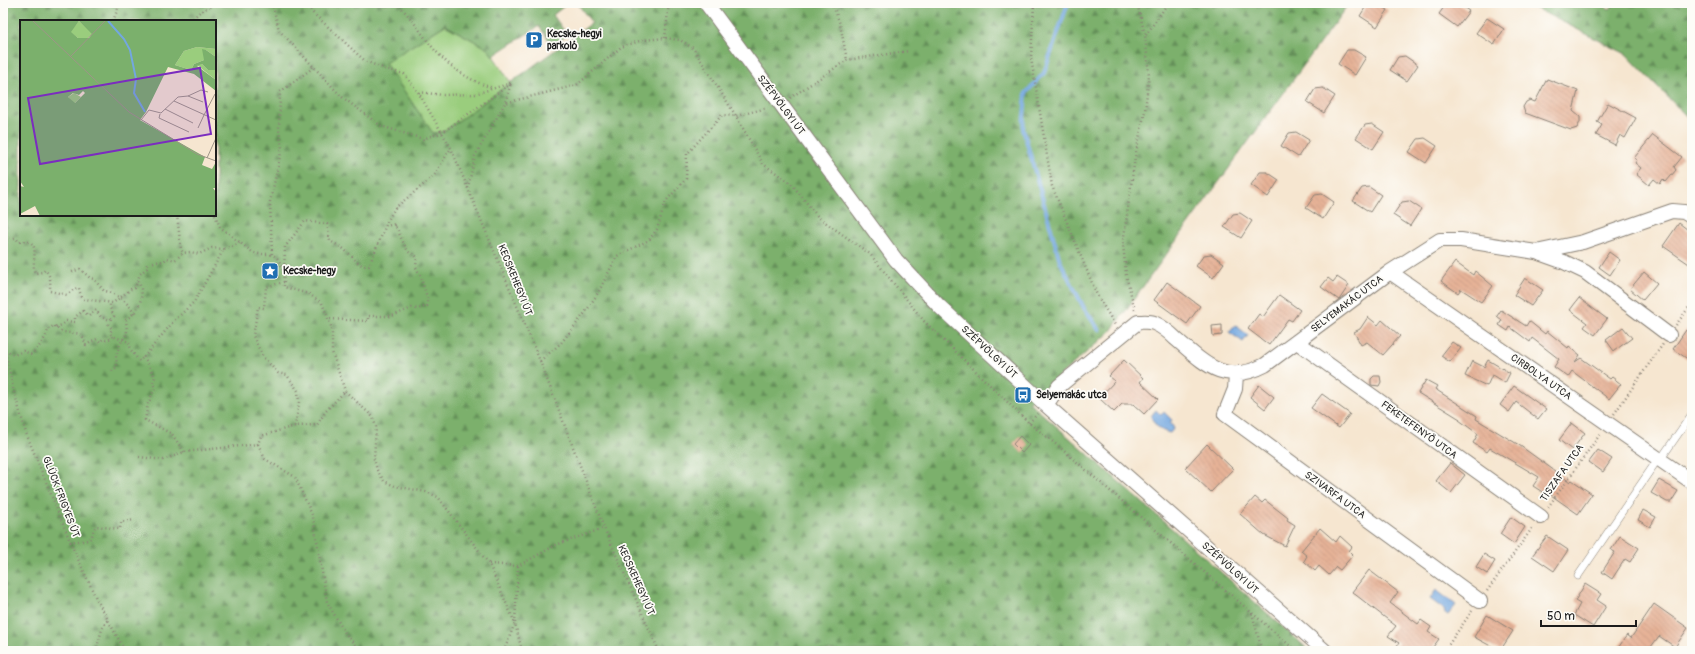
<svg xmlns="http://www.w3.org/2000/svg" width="1695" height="654" font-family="Pangolin,sans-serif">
<defs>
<pattern id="forest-firs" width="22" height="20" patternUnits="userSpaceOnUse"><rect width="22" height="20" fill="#7bb06c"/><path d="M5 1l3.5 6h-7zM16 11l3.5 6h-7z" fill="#648e58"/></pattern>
<pattern id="building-back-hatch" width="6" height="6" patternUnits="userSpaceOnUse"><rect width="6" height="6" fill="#e6b297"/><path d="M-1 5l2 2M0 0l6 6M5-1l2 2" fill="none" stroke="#c59882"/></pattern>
</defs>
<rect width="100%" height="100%" fill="#fdfcf7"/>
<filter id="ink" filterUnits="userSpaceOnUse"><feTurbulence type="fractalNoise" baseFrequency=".025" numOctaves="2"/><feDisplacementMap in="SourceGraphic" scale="8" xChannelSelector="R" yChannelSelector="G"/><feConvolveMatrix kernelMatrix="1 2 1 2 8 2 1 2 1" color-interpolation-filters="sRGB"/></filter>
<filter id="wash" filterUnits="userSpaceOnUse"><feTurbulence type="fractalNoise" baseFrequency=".012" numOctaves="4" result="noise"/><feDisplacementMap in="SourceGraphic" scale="16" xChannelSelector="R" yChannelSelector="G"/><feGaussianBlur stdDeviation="0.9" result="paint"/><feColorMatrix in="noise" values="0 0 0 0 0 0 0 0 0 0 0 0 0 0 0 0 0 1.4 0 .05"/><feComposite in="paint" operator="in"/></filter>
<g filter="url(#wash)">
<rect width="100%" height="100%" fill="#f6e6d0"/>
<path fill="#9acd7d" stroke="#5b744c" d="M445,25L488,48L511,83L443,132L432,133L384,63Z"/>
<path fill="url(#forest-firs)" stroke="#4c6644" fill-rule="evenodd" d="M3,3H568L553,15L567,35L553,46L539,26L493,56L487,48L445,25L385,63L433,133L443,132L592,23L577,3H1349L1110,332L1029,402L1310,651H3ZM21,21H215V215H21Z
M1525,3H1598L1610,9L1614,3H1692V122L1626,54Z"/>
<path fill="#73a7e0" stroke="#48627e" d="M1235,325L1248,335L1243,342L1229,332Z
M1156,410L1161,415L1164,412L1172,420L1170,423L1174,428L1170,433C1160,431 1154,425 1151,416Z
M1436,590L1456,605L1448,615L1444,612L1445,610L1430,599Z"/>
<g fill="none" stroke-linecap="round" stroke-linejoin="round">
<path stroke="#73a7e0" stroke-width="4" d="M1068,3L1044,73L1026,93L1023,129L1060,261L1084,308L1099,330"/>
</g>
<g id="blocks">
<path fill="url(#building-back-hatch)" d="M1368,3H1376L1388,10L1377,27L1360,16Z
M1447,3H1457L1469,11L1457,27L1439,14Z
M1487,18L1504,29L1494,45L1476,33Z
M1347,50H1354L1366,57L1355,75L1338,64Z
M1405,56L1418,65L1407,81L1390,70L1398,57Z
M1547,79L1578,91L1573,111L1580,117V122L1577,128L1571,130L1525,113L1523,107L1526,102L1530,100L1535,102Z
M1323,88L1335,96L1324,113L1307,102L1315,89Z
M1608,103L1636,118L1625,138L1620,135L1615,145L1596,135L1602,125L1597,122Z
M1372,124L1384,132L1373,149L1356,138L1365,125Z
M1296,132L1309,140L1298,157L1281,146L1289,133Z
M1653,135L1682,157L1674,167L1676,170L1666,182L1663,179L1660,184L1654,179L1649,185L1636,174L1641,168L1635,163L1637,160L1634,158Z
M1425,138L1437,146L1426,163L1409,152L1418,139Z
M1260,172H1267L1279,180L1268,197L1251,185Z
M1369,187L1381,195L1370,212L1353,201L1362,188Z
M1322,194L1334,202L1323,219L1306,208L1315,195Z
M1409,201L1421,209L1410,226L1393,215L1402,202Z
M1240,213L1252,221L1241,238L1224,227L1233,214Z
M1679,223L1692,233V266L1663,246Z
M1609,252L1620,260L1610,275L1599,267Z
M1211,254L1224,263L1213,278L1196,266L1204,255Z
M1455,262L1473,275L1475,271L1493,286L1481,302L1461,289L1458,293L1441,281Z
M1644,272L1657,283L1643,300L1630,289Z
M1337,277L1349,285L1339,300L1321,287L1328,278L1333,282Z
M1525,278L1543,290L1531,306L1514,295Z
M1167,282L1200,306L1187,324L1154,300Z
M1279,295L1300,310L1292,321L1288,319L1269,345L1248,329L1259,314L1263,317Z
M1579,298L1607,319L1595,335L1584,327L1587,323L1570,310Z
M1501,310L1526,326L1529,321L1545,334L1547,331L1568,348L1569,346L1580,355L1575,362L1581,358L1610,379L1612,377L1621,384L1609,399L1572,371L1568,377L1554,367L1559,359L1532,338L1530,342L1510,327L1508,331L1499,325L1502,320L1497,316Z
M1368,317L1378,325L1382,320L1400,336L1383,355L1367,342L1361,345L1354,332L1360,329Z
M1222,325V335L1213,336L1212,326Z
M1623,327L1632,338L1614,351L1606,340Z
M1686,330L1692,334V362L1673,349Z
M1452,342L1461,348L1450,362L1441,356Z
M1124,360L1143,378L1140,382L1158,399L1144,414L1133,404H1122L1114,412L1099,398L1115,381L1109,376Z
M1488,360L1510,373L1505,383L1492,375L1487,386L1465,376L1472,361L1484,367Z
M1374,376H1380L1381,382L1379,386L1371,385V379Z
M1426,380L1437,386L1435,389L1477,416L1476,419L1519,445L1570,482L1572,480L1592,494L1578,514L1548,493L1547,495L1533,486L1539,477L1490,448L1487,452L1473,443L1478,434L1459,420L1460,419L1418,393Z
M1259,385L1274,397L1265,409L1250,397Z
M1514,386L1546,409L1538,419L1516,402L1509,412L1500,405Z
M1322,394L1350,414L1339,428L1311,408Z
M1572,423L1585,433L1572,450L1559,440Z
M1020,436L1029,445L1022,453L1013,444Z
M1207,444L1233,469L1211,492L1185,468Z
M1598,450L1612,459L1603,472L1589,462Z
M1450,463L1465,475L1451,493L1436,481Z
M1659,480L1678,491L1671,502H1667L1651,493Z
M1255,497L1262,503L1265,500L1288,518L1287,520L1295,525L1285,546L1264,535L1240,514Z
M1643,510L1656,517L1650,527L1638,520Z
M1511,517L1525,527L1514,544L1500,534Z
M1320,528L1336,542L1340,536L1352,547L1349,551L1353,555L1340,570L1336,567L1329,575L1319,566L1315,571L1304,561L1307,556L1301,551Z
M1547,536L1568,550L1554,571L1532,556Z
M1620,536L1639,548L1630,562L1625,559L1612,579L1602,572L1615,552L1611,550Z
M1484,554L1495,561L1487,574L1476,567Z
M1369,570L1398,592L1390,603L1418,624L1421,620L1431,627L1428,632L1439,639L1430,651H1393L1399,643L1388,636L1396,626L1352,592Z
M1585,584L1601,594L1597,600L1606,606L1593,627L1574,615L1580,604L1575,601Z
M1654,604L1688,628L1675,647L1659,636L1648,651H1616L1627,635L1631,638Z
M1487,615L1513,631L1500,651L1474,637Z"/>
</g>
</g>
<g filter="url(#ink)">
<use href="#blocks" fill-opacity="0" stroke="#898176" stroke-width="1"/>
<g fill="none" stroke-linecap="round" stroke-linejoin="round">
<g stroke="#898176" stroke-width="8">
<path id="lane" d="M1660,460L1692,414
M1578,576L1658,459"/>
</g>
<g stroke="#898176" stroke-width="16">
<path id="street" d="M706,3L896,260L939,306L1046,405L1325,651
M1536,252L1564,262L1585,272L1669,335
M1390,272L1692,482
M1297,342L1541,517
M1236,375L1235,389L1225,414L1480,601
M1046,405L1059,386L1138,322C1143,322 1149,321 1154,323C1161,326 1170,333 1176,339C1205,364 1225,386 1265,365L1390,272L1440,240H1461L1536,252L1583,242L1672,211L1684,212L1692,217"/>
</g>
<path stroke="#898176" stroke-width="2.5" stroke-dasharray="1 3" stroke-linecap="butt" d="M272,3L279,30L342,97L381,126L423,139L443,132L512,83
M306,3L313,13L365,61L385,69L404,74L418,92L443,95L475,94L511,83L505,103
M396,3C410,15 418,29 429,43C445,64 468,81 493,88
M832,3L840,24L847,60
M1034,3L1031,58L1052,186L1097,295L1115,325
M113,21L120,3
M190,21L201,11L217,3
M1146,35L1168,3
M665,38L669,3
M418,92L451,148L540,361L604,528L659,651
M790,98L847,60L909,51
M468,188L475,156L505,103L577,85L621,47L643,40L665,38L680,40L693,48L736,116L763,164L791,183L818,217L870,254L924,321L1029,423L1057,445L1296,651
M177,215L181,249L183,253
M215,215L220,227L251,251C257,255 262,254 269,254C283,256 284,276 284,287L309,294L322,303L332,329V352L345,391L373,417L376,427L374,459L377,470L384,481L395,486L426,492L438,497L489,564L515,623L504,651
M3,242L9,238H16L19,242C44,237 30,262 35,273L43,272L45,270C52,277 50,283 50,291L67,295L74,289L79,288L81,297L84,299L113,303L131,289L135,288L140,274L147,268V263L164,261L167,258L175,260L183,253L190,252L199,254L212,248L224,249
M272,254L270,202L282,148L279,130L280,92L314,67
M72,272L80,269L90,278L94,279L104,291C113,291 130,303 134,314
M284,272L285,247L305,221L327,224L330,241C335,244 342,247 346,251C354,257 358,267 369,266L388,220L395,208L434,176L451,148
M284,282L266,287L264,308L258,307L253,336L263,357L278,373L287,375L298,391L299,403L295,426
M1135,310L1126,275L1123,244L1135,157L1145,111L1149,75L1145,35L1137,3
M330,319L368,321V316H392L412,308L418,309L427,306V297L420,275L416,267L417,257C415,255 411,254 409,252C406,249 398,232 397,228L394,226L396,225L395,224L386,226
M108,324L112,329L110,333L112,336
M1676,325L1692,303
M56,327L62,325L66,321L75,322V317L83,311L89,316L96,310L101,317L110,320L114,316L110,308V302
M3,341L13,388L26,433L72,546L96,598L125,651
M5,350L14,355L23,351L31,354C38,349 47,337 48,329H50L54,325C64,337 71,330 82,335L86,345L97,339L100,342L103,339L106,340L112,338V336L129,342L131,350L139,361L144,357
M540,361L561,343L585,313L598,293L617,256L649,240L657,229L666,201L686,179L687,154L722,115L736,116L767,108
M112,371L117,367L116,356L120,344L127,333L126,320C139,311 147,294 137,280
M1614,414L1663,344
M1029,423L1038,413
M258,444L265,459L295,477L313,517L327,602L345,633L360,651
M184,452L172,434L145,420L148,404L155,388L153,383L155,377L144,357L173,322L194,302L224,249L240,243
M139,457L164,460L184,452L258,444L261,436L295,426L317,425L326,411L345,391
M1548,507L1601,433
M70,542C76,540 89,543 92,536C93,532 93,530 96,526L120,529L121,522L135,520
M489,564L518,566L556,545L604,528
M518,566L515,623L522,651
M1487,591L1533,527
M1252,613L1262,651
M96,651L102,629L108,619
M1444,651L1472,611"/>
<use href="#lane" stroke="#fff" stroke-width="7"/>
<use href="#street" stroke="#fff" stroke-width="14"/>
</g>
</g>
<defs>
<g id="parking-square" transform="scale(0.9)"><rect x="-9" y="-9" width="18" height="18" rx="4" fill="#1f6fb2" stroke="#fdfcf7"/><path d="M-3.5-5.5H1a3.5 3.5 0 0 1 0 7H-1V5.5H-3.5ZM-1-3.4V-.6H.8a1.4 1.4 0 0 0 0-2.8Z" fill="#fff"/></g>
<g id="sight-square" transform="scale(0.9)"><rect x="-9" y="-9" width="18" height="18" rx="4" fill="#1f6fb2" stroke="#fdfcf7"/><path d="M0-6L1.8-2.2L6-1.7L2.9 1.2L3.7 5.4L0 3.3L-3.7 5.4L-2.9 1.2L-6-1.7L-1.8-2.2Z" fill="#fff"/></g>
<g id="bus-square" transform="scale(0.9)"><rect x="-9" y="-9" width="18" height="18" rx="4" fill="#1f6fb2" stroke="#fdfcf7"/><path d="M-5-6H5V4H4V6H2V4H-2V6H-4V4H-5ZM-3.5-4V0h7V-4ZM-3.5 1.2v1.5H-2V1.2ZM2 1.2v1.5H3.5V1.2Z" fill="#fff"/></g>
</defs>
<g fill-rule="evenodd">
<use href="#parking-square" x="534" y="40"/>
<use href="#sight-square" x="270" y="271"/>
<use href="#bus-square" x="1023" y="395"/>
</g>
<g text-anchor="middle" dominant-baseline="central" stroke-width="3.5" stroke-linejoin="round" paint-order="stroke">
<g font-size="10" font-weight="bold" fill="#1c1c1c" stroke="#fdfcf7" text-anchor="start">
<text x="547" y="34">Kecske-hegyi<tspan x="547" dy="12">parkoló</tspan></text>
<text x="283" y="271">Kecske-hegy</text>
<text x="1036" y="395">Selyemakác utca</text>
</g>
<g font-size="10" fill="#1c1c1c" stroke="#fdfcf7">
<text transform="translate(781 105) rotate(53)">SZÉPVÖLGYI ÚT</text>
<text transform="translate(515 280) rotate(68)">KECSKEHEGYI ÚT</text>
<text transform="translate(1347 304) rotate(-37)">SELYEMAKÁC UTCA</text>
<text transform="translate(989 352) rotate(43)">SZÉPVÖLGYI ÚT</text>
<text transform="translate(1541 377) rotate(35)">CIRBOLYA UTCA</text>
<text transform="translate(1419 430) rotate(36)">FEKETEFENYŐ UTCA</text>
<text transform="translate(1562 473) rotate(-55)">TISZAFA UTCA</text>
<text transform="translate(1335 495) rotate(36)">SZIVARFA UTCA</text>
<text transform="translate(61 497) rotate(69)">GLÜCK FRIGYES ÚT</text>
<text transform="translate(1230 568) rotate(42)">SZÉPVÖLGYI ÚT</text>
<text transform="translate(636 580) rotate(66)">KECSKEHEGYI ÚT</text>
</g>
</g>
<g transform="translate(20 20)">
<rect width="196" height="196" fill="#f6e6d0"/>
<path d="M59,1L73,14L68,18H58L50,12ZM177,27L196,29V37L186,30L184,40L174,44L171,50L155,45L164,31ZM182,44L188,50H196V60L177,45ZM54,73L61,77L54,84L48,77Z" fill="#9acd7d"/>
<path d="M0,0H196V29L177,27L164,31L155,45L171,50L174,44L184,40L182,29L186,30L196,37V50H188L182,44L177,46L196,60V71L174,54L148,47L126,92L120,100L185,137L182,145L192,149L196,142V168H193L196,172V196H20L15,186L0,194V166L4,167L0,161ZM59,1L72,14L69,18H58L51,12ZM63,71L65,73L55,83L48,77L53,73L59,75Z" fill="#7bb06c" fill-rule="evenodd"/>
<path fill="none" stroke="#73a7e0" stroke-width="2" d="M88,1L104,19L110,30L116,59L114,73L125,92"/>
<path fill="none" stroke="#9f9588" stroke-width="1" d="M12,0L109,92L177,134L196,141M51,36L86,0M168,76L183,82M154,81L196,100M145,89L173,103M140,94L139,98L169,112M184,95L195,74M121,100L129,90L141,93L158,77L168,76L181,70L188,72M178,108L184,95M187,138L196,118"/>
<path fill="#7b2cbf" fill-opacity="0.15" stroke="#7b2cbf" stroke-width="2" d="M180,48L191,114L20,144L8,78Z"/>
<rect width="196" height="196" fill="none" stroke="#1c1c1c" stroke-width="2"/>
</g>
<rect width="1695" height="654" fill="none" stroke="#fdfcf7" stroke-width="16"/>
<path d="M1541 620v6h95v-6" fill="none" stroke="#1c1c1c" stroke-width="2"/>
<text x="1547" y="620" font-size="12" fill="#1c1c1c" stroke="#fdfcf7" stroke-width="3" paint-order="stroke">50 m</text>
</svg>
